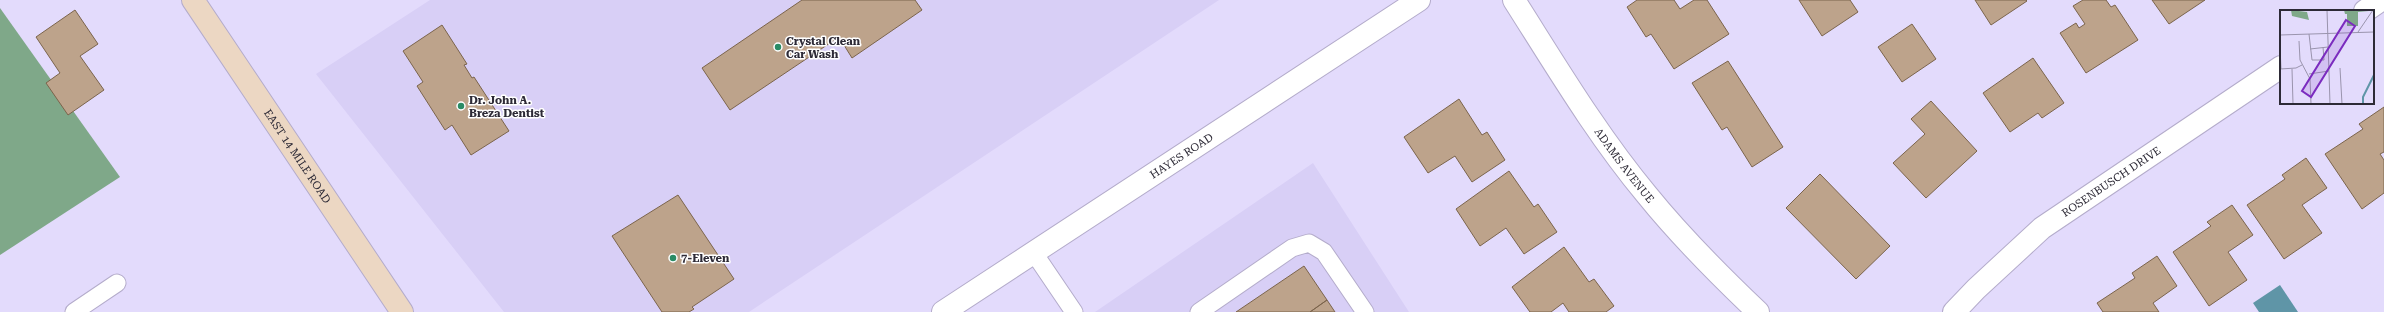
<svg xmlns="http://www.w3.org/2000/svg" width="2384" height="312" font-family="'Roboto Serif',serif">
<rect width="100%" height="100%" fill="#e3dbfc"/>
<path fill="#d8cff6" d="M430,0H1219L749,312H504L316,74Z
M1313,163L1409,312H1095Z"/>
<path fill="#7fa889" d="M0,8L120,177L0,255Z"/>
<path fill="#5f95a7" d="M2280,285L2298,312H2259L2253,303Z"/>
<path fill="#bda38b" stroke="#7b644c" d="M802,0H915L922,10L852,58L839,37L730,110L702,68Z
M1637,0H1674L1680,9L1694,0H1707L1729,34L1674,69L1651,34L1646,37L1627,7Z
M1799,0H1850L1858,12L1822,36Z
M1975,0H2026L2027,1L1991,25Z
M2083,0H2106L2111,7L2115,5L2138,40L2086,73L2060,33L2076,23L2079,28L2085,24L2073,6Z
M2152,0H2205L2169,24Z
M75,10L98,44L80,56L104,90L68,115L46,83L60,73L36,37Z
M1912,24L1936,59L1902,82L1878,47Z
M442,25L467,64L464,65L472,78L474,77L509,131L471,155L452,125L445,130L417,86L423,82L403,51Z
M2033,58L2064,103L2042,118L2038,113L2010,132L1983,93Z
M1728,61L1783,147L1752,167L1727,127L1722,130L1692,83Z
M1459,99L1482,135L1487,132L1505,160L1472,182L1455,156L1428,173L1404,137Z
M1931,101L1977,151L1926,198L1893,163L1925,134L1911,119Z
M2384,107V152L2380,154L2384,160V193L2362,209L2325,154L2363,129L2359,124Z
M2306,158L2327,188L2302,205L2322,233L2284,259L2247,205L2285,179L2282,175Z
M1509,171L1534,207L1538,204L1557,232L1524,254L1506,228L1480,246L1456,209Z
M1820,174L1890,246L1856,279L1786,208Z
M678,195L734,279L692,307L694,309L689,312H662L612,236Z
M2232,205L2253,235L2228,252L2247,280L2209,306L2173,252L2211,226L2207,222Z
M1564,247L1589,282L1594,279L1614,306L1606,312H1569L1563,303L1551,312H1530L1512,287Z
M2157,256L2177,286L2153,303L2159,312H2103L2097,303L2135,278L2132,273Z
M1304,266L1327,300L1310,312H1236Z
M1327,300L1335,312H1310Z"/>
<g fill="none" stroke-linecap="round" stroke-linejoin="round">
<g stroke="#b4accb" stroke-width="19">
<path id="service" d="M1034,253L1074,312
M74,312L117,283
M1199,312L1292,248L1309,243L1324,252L1365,312"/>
</g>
<g stroke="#b4accb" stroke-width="24">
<g id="minor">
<path id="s1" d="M1514,0C1556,66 1597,135 1647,195C1681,237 1719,275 1758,312"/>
<path d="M2365,11L2381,0"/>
<path id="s2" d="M1954,312L1976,289L2042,228L2281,67"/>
</g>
</g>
<g stroke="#b4accb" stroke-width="24">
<g id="tertiary">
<path id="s3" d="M943,312L1419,0"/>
</g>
</g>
<g stroke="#b4accb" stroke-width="24">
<g id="secondary">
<path id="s4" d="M193,0L402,312"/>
</g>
</g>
<use href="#service" stroke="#fff" stroke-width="17"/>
<use href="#minor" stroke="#fff" stroke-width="22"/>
<use href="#tertiary" stroke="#fff" stroke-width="22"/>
<use href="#secondary" stroke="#ecd7c3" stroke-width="22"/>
</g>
<g fill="#2a8b65" stroke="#fff" stroke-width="1.5">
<circle cx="778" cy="47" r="4"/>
<circle cx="461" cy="106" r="4"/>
<circle cx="673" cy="258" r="4"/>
</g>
<g text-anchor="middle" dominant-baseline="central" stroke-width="3" stroke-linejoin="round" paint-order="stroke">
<g font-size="11" font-weight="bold" fill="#2d2a36" stroke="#fff" text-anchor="start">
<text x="786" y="41">Crystal Clean<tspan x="786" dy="13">Car Wash</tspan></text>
<text x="469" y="100">Dr. John A.<tspan x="469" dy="13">Breza Dentist</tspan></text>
<text x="681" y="258">7-Eleven</text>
</g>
<g font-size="11" fill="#2d2a36" stroke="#fff">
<text stroke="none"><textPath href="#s4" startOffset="188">EAST 14 MILE ROAD</textPath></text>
<text stroke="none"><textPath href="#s3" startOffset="285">HAYES ROAD</textPath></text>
<text stroke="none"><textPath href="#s1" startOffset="199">ADAMS AVENUE</textPath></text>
<text stroke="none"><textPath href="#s2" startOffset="205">ROSENBUSCH DRIVE</textPath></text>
</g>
</g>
<g transform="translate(2280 10)">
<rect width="94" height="94" fill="#e3dbfc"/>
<path d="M11,0L27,2L29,10L12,6ZM64,0H88L89,1L78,2V16H67V4H65Z" fill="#7fa889"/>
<path fill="none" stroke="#5f95a7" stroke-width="2" d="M83,94V87L94,65"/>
<path fill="none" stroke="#9a94ad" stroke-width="1" d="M47,0L50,94M78,22L93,0M29,24L32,50H44L43,37M0,25L94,22M19,31L20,50L30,69L31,94M0,37L1,59M30,39L48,37M60,58L62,94M0,59L16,58L22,55M12,59L13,94M29,64L49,61"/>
<path fill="#7b2cbf" fill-opacity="0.15" stroke="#7b2cbf" stroke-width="2" d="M66,10L75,16L31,87L22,81Z"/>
<rect width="94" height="94" fill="none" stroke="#2d2a36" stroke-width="2"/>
</g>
</svg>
